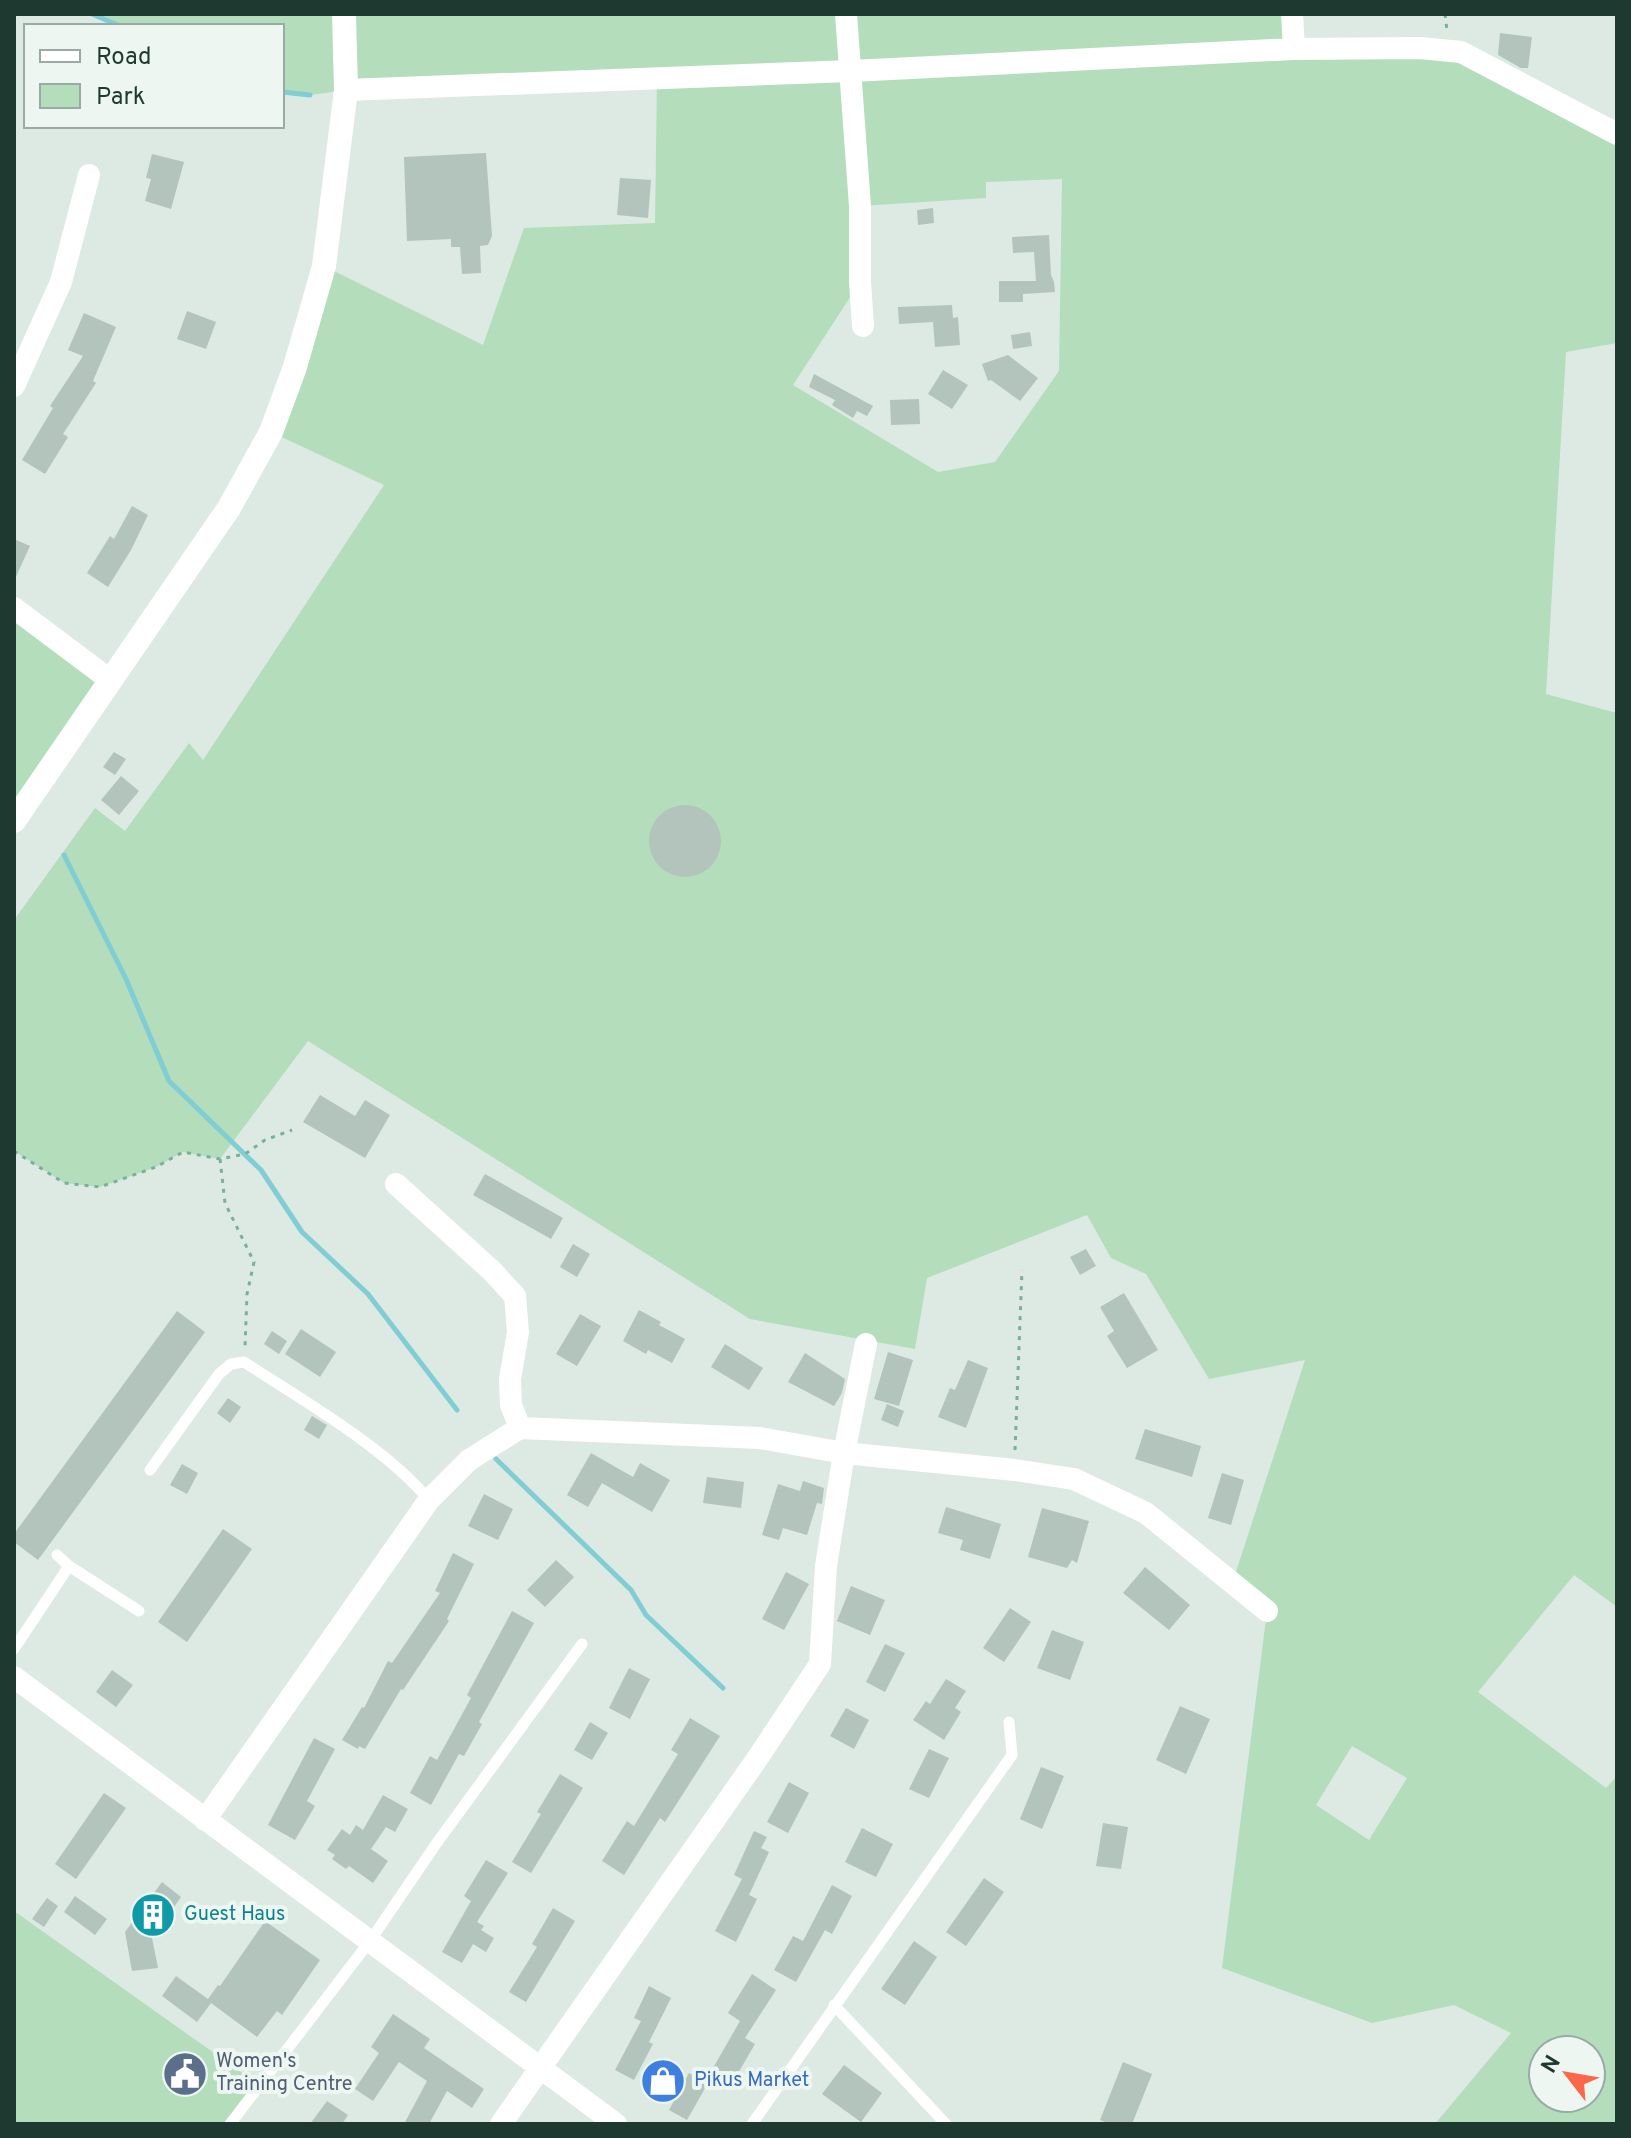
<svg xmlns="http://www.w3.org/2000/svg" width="1631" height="2138" font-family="Overpass,sans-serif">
<rect width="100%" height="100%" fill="#dceae3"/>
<path fill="#b3ddbb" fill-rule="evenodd" d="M92,14H1292L1294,49L1461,52L1617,134V343L1566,352L1546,694L1617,713V1607L1574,1575L1478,1692L1606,1788L1617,1776V2124H1435L1511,2033L1454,2005L1372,2023L1222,1968L1267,1611L1232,1584L1305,1360L1209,1379L1146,1274L1111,1258L1087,1215L927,1278L915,1349L750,1319L308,1041L220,1159L183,1152L156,1167L100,1187L64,1183L14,1151V920L95,808L125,831L189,743L203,760L384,485L271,432L324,266L483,345L524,228L655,223L657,79L346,90L310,95L282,92V26H120ZM1062,179L1059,371L995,462L938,472L793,385L860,282V206L986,198V182ZM1352,1746L1407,1778L1369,1840L1316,1805ZM1543,2050H1591V2098H1543Z
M14,609L110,680L22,809L14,793Z
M14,1911L259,2085L230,2124H14Z"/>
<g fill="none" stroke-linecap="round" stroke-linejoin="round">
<path stroke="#80cdd3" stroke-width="5" d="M92,14L120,26
M282,92L310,95
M64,855L126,979L169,1081L261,1170L302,1232L368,1294L457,1410
M496,1459L631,1590L646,1615L723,1688"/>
</g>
<path fill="#b2c4bb" d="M1500,33L1532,37L1528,68H1521L1498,55Z
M486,153L492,236L488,245L480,246L481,273L462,274L460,247H451V239L407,241L404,157Z
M152,154L184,162L171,209L145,201L151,179L146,178Z
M620,178L651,180L648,218L617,215Z
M933,208L934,223L918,225L917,210Z
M1049,235L1051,275L1054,282L1055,292L1023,294V302H999V281H1036L1034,252L1013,253L1012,237Z
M952,305L953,318L958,317L960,345L935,347L933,322L899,324L898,307Z
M187,311L216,322L206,349L177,339Z
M84,313L116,327L93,381L96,383L63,434L68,437L45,474L22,460L53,408L50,406L83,356L68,350Z
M1030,332L1032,346L1013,349L1011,335Z
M1008,355L1038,378L1020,401L991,380L988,381L982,364Z
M943,370L968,385L952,409L928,394Z
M814,374L873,406L867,416L857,411L853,418L832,405L835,400L809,387Z
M919,399L920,424L891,425L890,400Z
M132,506L148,515L131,550L108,587L87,573L110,536L114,539Z
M14,539L30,546L14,581Z
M114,752L126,759L115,775L103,767Z
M121,776L139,791L119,815L101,800Z
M649 841a36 36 0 1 1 72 0a36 36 0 1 1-72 0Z
M320,1095L355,1116L365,1100L390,1115L365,1158L303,1122Z
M485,1174L563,1218L551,1239L473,1195Z
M573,1244L590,1254L577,1277L560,1267Z
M1086,1249L1096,1266L1080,1275L1070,1257Z
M1124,1293L1158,1350L1127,1368L1107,1336L1114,1331L1100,1307Z
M639,1310L661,1322L659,1325L685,1339L672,1363L648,1350L646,1354L623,1341Z
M177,1311L205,1332L38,1560L14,1542V1534Z
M580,1314L601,1326L577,1366L556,1354Z
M301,1329L336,1352L320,1377L285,1354Z
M272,1331L287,1341L279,1354L264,1344Z
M725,1344L763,1368L749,1390L711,1367Z
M888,1352L913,1360L899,1406L874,1399Z
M805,1353L845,1379L842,1393L834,1406L788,1382Z
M968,1360L988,1368L966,1428L938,1417L950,1388L955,1390Z
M228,1398L241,1407L230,1423L217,1413Z
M887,1404L904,1411L898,1427L881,1420Z
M312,1416L327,1425L319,1439L304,1430Z
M1145,1429L1201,1446L1192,1477L1135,1459Z
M591,1453L633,1477L640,1463L670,1480L652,1512L602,1483L588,1507L567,1495Z
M182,1464L198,1473L187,1494L170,1485Z
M1222,1473L1244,1480L1231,1525L1208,1518Z
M707,1477L744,1482L741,1508L703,1503Z
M803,1481L824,1488L822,1504L817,1503L807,1535L783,1528L779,1540L762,1535L778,1484L800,1491Z
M484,1494L513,1509L498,1540L468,1526Z
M946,1507L1001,1524L990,1559L960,1550L963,1540L938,1533Z
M1042,1508L1089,1521L1077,1563L1072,1560L1067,1568L1028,1557Z
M223,1529L252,1549L187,1642L158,1622Z
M453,1553L474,1564L447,1619L449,1621L403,1690L401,1689L365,1749L359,1746L358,1749L342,1740L362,1707L364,1708L388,1661L392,1663L440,1593L435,1591Z
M556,1560L574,1577L545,1607L527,1590Z
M1145,1567L1190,1605L1169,1630L1123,1593Z
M786,1572L809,1584L784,1630L762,1619Z
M851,1586L885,1600L870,1635L837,1621Z
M1010,1608L1031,1622L1004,1662L983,1648Z
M512,1611L534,1623L479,1722L482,1724L464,1756L459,1754L431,1805L410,1793L430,1756L437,1760L471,1698L467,1695Z
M1052,1630L1084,1642L1070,1680L1037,1668Z
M885,1644L905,1653L885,1692L866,1682Z
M629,1668L650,1679L630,1719L609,1708Z
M112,1670L133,1685L116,1707L96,1692Z
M946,1679L966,1691L955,1708L961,1712L944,1740L913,1720L926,1701L930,1704Z
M1180,1706L1210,1719L1186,1774L1156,1760Z
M846,1708L869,1720L854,1749L830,1736Z
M690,1718L720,1736L665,1822L660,1818L624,1875L602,1861L627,1821L634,1826L678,1754L671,1750Z
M590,1722L608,1733L592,1760L574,1750Z
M314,1738L335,1749L307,1801L315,1806L295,1840L268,1825Z
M929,1749L949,1758L929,1798L909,1789Z
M1041,1767L1064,1776L1042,1829L1020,1819Z
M560,1774L583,1788L531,1873L512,1862L541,1814L537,1812Z
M789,1782L809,1793L788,1833L767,1822Z
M104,1793L126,1808L76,1879L55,1864Z
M383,1795L408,1809L395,1832L386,1827L371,1849L388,1861L373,1883L349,1866L346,1869L332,1859L335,1855L327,1850L342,1829L350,1835L356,1825L363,1830Z
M1103,1823L1128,1827L1121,1869L1096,1866Z
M862,1828L893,1844L876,1877L845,1862Z
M754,1831L767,1837L761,1848L769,1852L749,1895L757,1899L736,1942L715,1931L742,1879L734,1875Z
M486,1860L508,1873L477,1922L484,1926L481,1930L494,1938L486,1952L473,1944L462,1963L442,1952L471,1901L464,1896Z
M984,1878L1004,1892L966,1946L946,1932Z
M162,1882L181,1897L152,1938L158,1968L132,1971L125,1932Z
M832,1885L852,1896L832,1934L825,1930L796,1982L774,1970L793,1936L803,1941Z
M75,1896L107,1919L95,1935L64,1912Z
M47,1898L58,1906L44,1927L32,1919Z
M553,1908L575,1921L526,2002L509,1992L537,1947L532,1944Z
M265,1921L320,1960L282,2015L277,2011L257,2037L211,2003L197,2022L162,1996L176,1976L208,1999L218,1985L220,1986Z
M914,1941L937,1957L905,2005L881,1989Z
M752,1974L776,1990L745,2038L755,2044L730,2087L709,2075L740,2021L728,2013Z
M649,1986L671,1998L649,2042L653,2044L634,2080L615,2070L641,2021L634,2018Z
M393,2014L430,2039L424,2048L484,2089L472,2108L447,2091L429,2124H404L427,2081L399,2062L373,2101L355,2089L379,2053L371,2047Z
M1123,2062L1152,2074L1132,2124H1110L1100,2120Z
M844,2065L882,2093L861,2122L822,2094Z
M689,2073L708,2083L687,2120L669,2110Z
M327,2101L348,2115L342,2124H310Z"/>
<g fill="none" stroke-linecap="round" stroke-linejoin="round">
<path stroke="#7aaf9b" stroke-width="3" stroke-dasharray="4 6" stroke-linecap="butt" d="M1445,14L1447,31
M14,1151L64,1183L100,1187L156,1167L183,1152L220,1159L245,1154L265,1140L292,1130
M220,1159L225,1203L254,1262L247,1294L245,1347
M1015,1450L1022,1270"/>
<path stroke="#fff" stroke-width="11" d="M150,1470L219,1374L231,1364L244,1362C302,1400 385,1447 429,1500
M57,1555L69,1566L139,1611
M14,1649L69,1566
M834,2005L946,2124
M230,2124L370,1941L436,1844L582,1644
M752,2124L1012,1755L1009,1722"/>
<path stroke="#fff" stroke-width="22" d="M846,14L860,206V282L863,326
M1292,14L1294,49
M346,90L851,71L1294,49L1420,48L1461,52L1617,134
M14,386L61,282L89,175
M14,608L110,680
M396,1184L492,1271L515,1296L518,1332L510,1379L511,1405L520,1428
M14,1677L616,2124
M205,1820L429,1500L469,1460L520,1428L760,1438L844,1453L1015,1470L1074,1479L1146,1513L1267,1611
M501,2124L757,1759L820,1664L826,1566L844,1453L866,1344"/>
<path stroke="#fff" stroke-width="24" d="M14,821L229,508L271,432L295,367L324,266L346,90L344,14"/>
</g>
<defs>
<g id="building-disc" transform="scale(2.3)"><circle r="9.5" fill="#0f9aa8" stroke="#edf6f1"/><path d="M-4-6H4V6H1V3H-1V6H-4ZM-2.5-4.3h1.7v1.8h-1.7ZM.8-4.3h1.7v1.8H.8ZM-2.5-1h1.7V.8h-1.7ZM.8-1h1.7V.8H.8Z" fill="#fff"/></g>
<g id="civic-disc" transform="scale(2.3)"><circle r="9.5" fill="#5c6f8a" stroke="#edf6f1"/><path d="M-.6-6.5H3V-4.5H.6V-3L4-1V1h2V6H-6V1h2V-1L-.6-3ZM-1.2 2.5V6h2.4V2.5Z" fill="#fff"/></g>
<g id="shop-disc" transform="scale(2.3)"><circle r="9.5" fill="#3f7fe0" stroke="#edf6f1"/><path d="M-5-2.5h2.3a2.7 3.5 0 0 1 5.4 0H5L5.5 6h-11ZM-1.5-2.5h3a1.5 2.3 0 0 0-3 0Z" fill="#fff"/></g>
</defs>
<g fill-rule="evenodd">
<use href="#building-disc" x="153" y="1915"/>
<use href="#civic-disc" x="185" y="2074"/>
<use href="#shop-disc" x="663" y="2081"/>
</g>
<g text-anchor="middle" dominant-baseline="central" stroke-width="8" stroke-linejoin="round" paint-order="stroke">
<g font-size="20" fill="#0d838f" stroke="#edf6f1" text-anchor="start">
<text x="184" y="1915">Guest Haus</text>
</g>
<g font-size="20" fill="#4e5e75" stroke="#edf6f1" text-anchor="start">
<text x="216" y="2062">Women's<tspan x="216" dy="23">Training Centre</tspan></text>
</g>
<g font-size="20" fill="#366cbe" stroke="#edf6f1" text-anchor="start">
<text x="694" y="2081">Pikus Market</text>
</g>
</g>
<rect width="1631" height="2138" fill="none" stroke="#1d3930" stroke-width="32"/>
<rect x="24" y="24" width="260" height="104" fill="#edf6f1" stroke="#9aaaa4" stroke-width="2"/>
<rect x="40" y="50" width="40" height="12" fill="#ffffff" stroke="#9aaaa4" stroke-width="2"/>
<text x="96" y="64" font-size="24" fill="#1d3930">Road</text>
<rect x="40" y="84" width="40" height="24" fill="#b3ddbb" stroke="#9aaaa4" stroke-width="2"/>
<text x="96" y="104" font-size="24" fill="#1d3930">Park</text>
<g transform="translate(1567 2074) rotate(301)"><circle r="38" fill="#edf6f1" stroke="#9aaaa4" stroke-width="2"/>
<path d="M0-6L14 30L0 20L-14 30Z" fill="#fa6749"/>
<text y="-12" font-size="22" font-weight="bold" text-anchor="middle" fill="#1d3930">N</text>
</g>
</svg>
